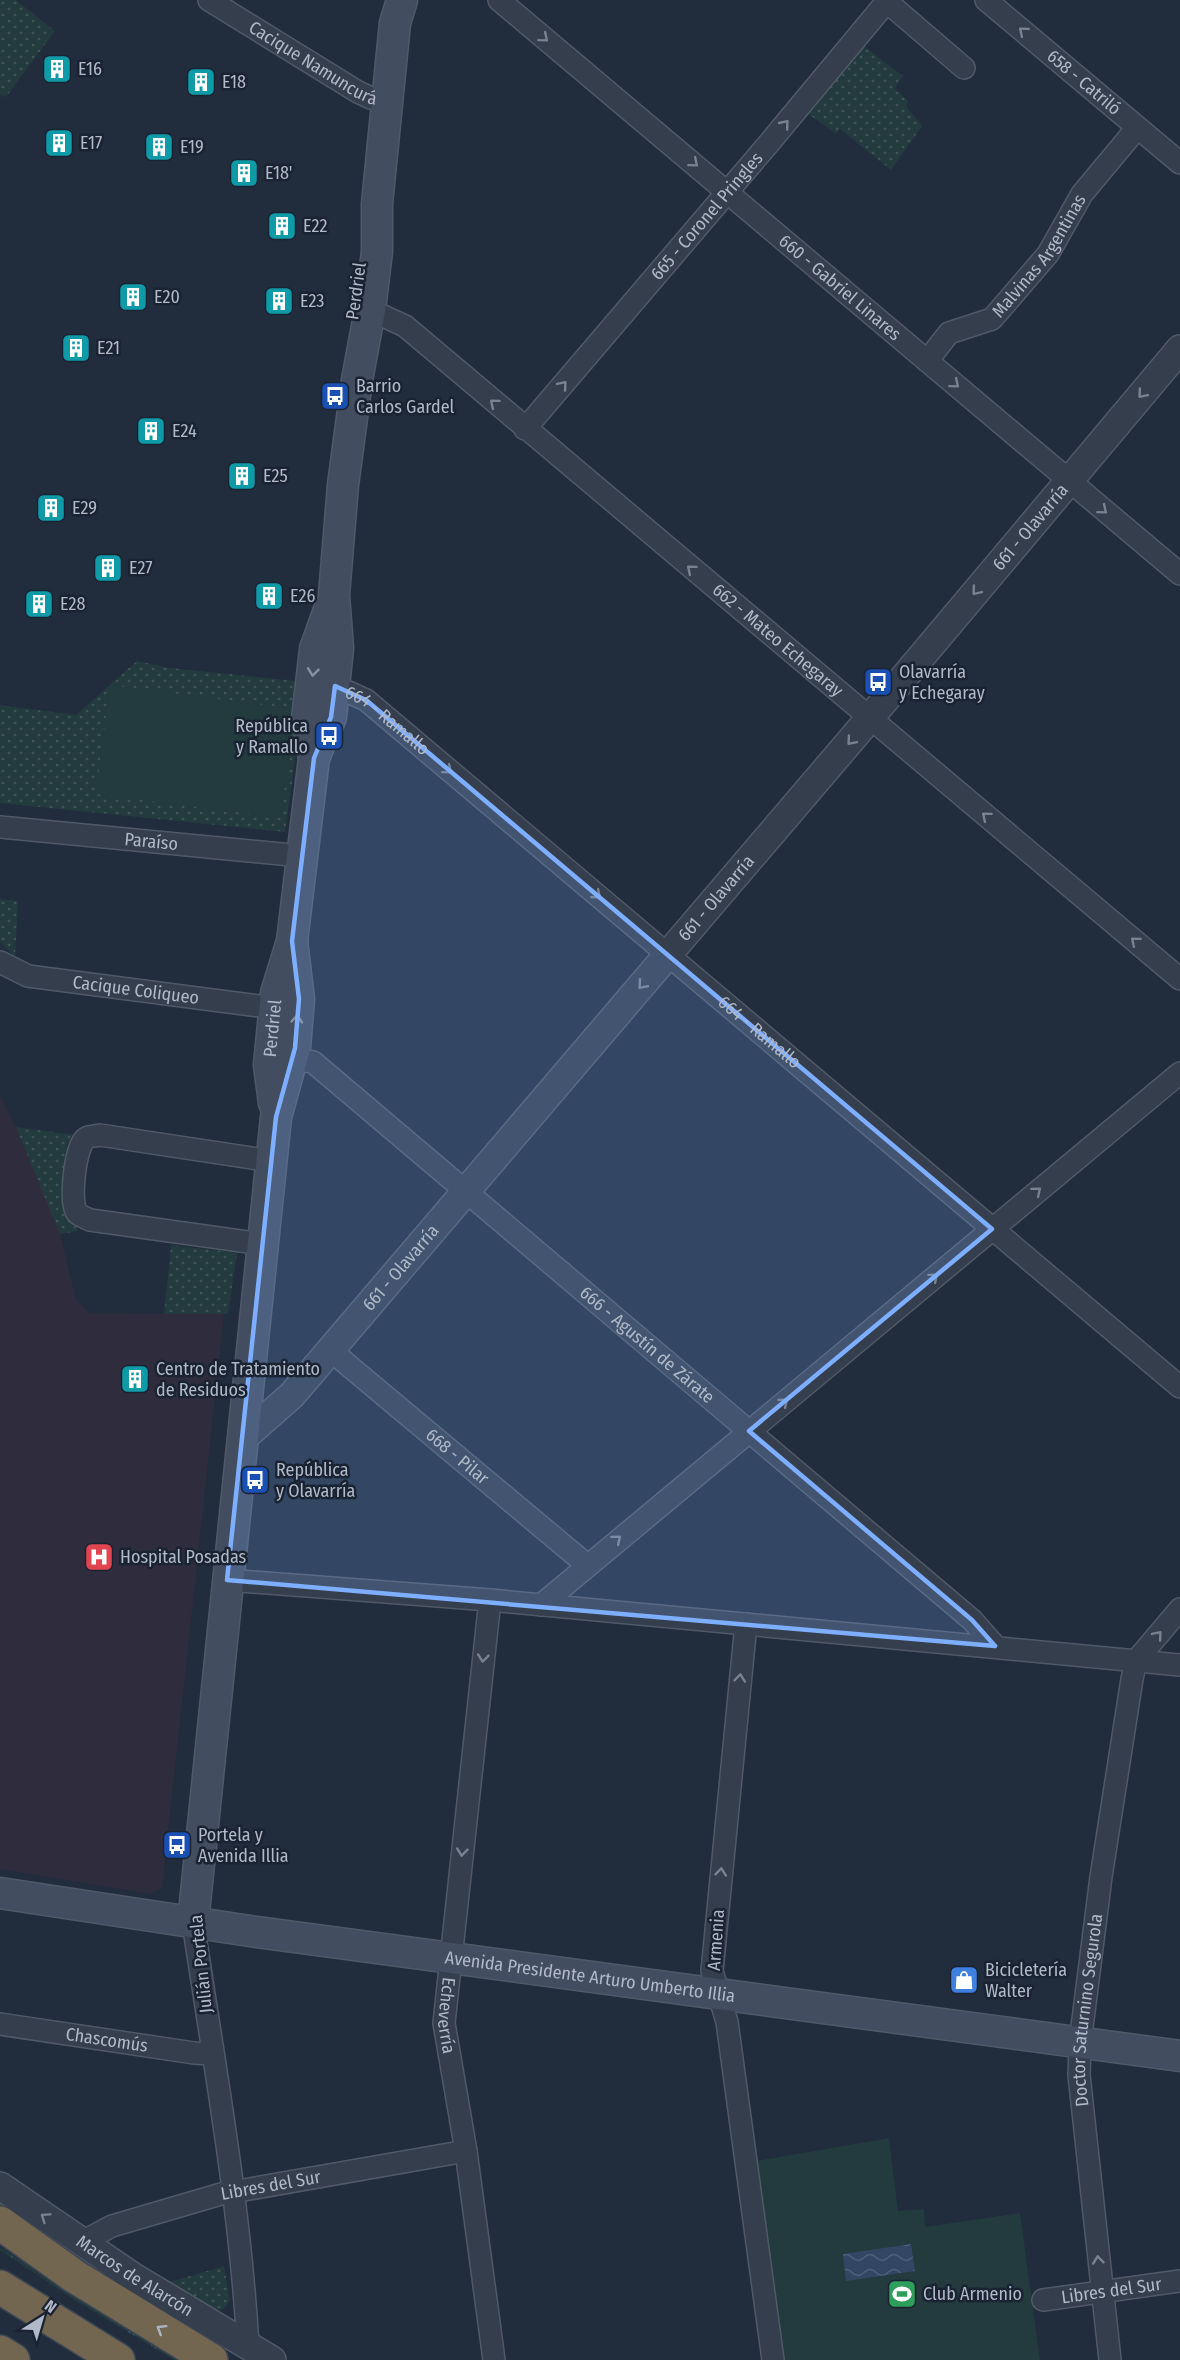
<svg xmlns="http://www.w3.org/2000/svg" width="1180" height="2360" font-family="'Fira Sans Condensed',sans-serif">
<defs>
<pattern id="grass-tufts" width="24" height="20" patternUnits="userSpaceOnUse" patternTransform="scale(1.5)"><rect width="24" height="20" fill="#233a3e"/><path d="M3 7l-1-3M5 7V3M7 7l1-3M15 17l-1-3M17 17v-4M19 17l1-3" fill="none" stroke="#405458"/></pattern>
<pattern id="park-dots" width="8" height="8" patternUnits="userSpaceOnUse" patternTransform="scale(1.5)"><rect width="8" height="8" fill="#233a3e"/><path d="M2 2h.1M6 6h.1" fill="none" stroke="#405458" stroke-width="1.8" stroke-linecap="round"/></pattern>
<pattern id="water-waves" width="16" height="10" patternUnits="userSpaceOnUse" patternTransform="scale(1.5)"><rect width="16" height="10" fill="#334765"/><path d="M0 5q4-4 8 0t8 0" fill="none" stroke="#4e5f7a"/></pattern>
</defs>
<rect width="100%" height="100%" fill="#212c3d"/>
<path fill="#2f2d3d" d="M0,1095L27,1149L58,1225L76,1300L90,1313L224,1314L162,1887L151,1894L0,1869Z"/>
<path fill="url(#grass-tufts)" d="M0,2247L17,2258L37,2261L34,2271L70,2294L74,2288L200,2360H174L73,2299L0,2250Z"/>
<path fill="url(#park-dots)" d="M0,0H16L55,31L6,97L0,95Z
M860,43L903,76L895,88L908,101L906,106L922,126L891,170L840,129L836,134L803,110Z
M137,661L170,668L306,682L285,832L0,803V705L76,715Z
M0,899L18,901L15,957L0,942Z
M16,1127L75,1135L68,1142L65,1169L66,1203L78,1231L60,1234Z
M171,1245L237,1253L228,1314H164Z
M224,2266L230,2300L225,2308L217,2311L170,2282Z"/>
<path fill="#233a3e" d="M110,685L295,709L281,818L96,794Z
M889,2138L898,2211L924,2209L925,2227L1020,2213L1040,2360H781L756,2161Z"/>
<path fill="url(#water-waves)" d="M911,2244L915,2271L846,2281L843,2254Z"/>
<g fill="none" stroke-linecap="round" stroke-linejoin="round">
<g stroke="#505967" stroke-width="24">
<g id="minor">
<path id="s1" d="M209,0L358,92L371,98L387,101"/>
<path id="s2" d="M499,0L1180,574"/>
<path id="s3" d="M986,0L1180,163"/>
<path d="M886,1L964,68"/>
<path id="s4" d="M370,310L405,326L1180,979"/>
<path id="s5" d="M927,361L949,333L992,319L1048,254L1082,194L1137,128"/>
<path id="s6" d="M525,429L770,142L888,0"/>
<path id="s7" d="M335,686L366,700L1180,1387"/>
<path id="s8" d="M0,827L302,856"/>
<path id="s9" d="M0,962L28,976L275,1008"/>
<path id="s10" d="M292,1059L313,1062L972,1620L995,1646"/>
<path d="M262,1244L90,1220C86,1218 80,1216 77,1213C69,1203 75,1145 86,1138C89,1136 96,1136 100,1135L272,1161"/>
<path id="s11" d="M330,1350L587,1565"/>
<path d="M227,1580L490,1600L1180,1665"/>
<path id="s12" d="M490,1600L444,2023L466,2151L494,2360"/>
<path d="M541,1605L1180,1073"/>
<path d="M746,1624L712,1971L727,2022L773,2360"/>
<path d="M193,1922C214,2063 240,2204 248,2346"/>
<path id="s13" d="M0,2024L194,2053L213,2054"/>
<path id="s14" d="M82,2242L112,2226L221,2194L466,2151"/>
<path id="s15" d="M1043,2300L1180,2281"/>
<path id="s16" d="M1110,2360L1079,2075L1080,2043L1101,1877L1132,1679L1136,1661L1180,1609"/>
</g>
</g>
<g stroke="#505967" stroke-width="30">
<g id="tertiary">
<path id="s17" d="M242,1439L292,1395L869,719L1180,349"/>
<path id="s18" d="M0,2186L132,2276L272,2360"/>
</g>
</g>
<g stroke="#505967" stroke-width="33">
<g id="secondary">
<path d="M314,758L331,717L338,648L334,595L343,485L357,380L370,310L377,251V204L395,23L402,0"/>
<path id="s19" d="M274,1103L269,1065L276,993L292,941L314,758L307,719L315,649L330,607"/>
<path id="s20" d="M0,1893L250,1931L1180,2056"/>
<path d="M193,1922L276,1117L295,1048L299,999L292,941"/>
</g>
</g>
<g stroke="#3d4654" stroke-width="36">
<path id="motorway" d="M0,2223L74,2276L211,2360
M0,2287L118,2360
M0,2352L13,2360"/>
</g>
<use href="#minor" stroke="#353e4d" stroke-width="21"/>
<use href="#tertiary" stroke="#353e4d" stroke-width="27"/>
<use href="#secondary" stroke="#424d60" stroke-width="30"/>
<use href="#motorway" stroke="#736651" stroke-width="33"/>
</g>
<defs><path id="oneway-chevron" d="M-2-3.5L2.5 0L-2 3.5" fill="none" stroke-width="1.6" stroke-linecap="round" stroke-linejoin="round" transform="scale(1.5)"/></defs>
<g stroke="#798291">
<use href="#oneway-chevron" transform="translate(1023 31) rotate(-140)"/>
<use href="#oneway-chevron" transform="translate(544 38) rotate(40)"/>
<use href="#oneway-chevron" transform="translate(785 124) rotate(-51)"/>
<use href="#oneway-chevron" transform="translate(694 163) rotate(40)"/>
<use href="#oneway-chevron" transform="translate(955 384) rotate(40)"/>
<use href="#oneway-chevron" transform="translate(563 385) rotate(-50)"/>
<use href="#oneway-chevron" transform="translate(1142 394) rotate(130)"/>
<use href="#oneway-chevron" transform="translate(494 403) rotate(-140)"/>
<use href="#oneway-chevron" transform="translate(1103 510) rotate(40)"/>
<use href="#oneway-chevron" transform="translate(691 569) rotate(-140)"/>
<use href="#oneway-chevron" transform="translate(976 591) rotate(130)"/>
<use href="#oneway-chevron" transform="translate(851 741) rotate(130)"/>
<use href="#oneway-chevron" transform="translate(448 770) rotate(40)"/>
<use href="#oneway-chevron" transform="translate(986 816) rotate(-140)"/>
<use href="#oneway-chevron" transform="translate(597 895) rotate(40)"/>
<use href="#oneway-chevron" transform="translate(1135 941) rotate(-140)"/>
<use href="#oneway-chevron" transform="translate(642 985) rotate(131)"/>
<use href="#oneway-chevron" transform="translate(1037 1191) rotate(-40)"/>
<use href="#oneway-chevron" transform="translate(934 1277) rotate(-40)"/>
<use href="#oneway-chevron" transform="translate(784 1402) rotate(-40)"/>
<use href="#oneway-chevron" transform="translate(617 1539) rotate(-40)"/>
<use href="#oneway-chevron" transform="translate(1158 1635) rotate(-50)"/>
<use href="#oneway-chevron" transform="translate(483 1658) rotate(96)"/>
<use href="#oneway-chevron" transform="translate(740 1678) rotate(-84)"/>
<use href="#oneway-chevron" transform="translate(462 1852) rotate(96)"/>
<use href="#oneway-chevron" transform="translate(721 1872) rotate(-84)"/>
<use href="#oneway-chevron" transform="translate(45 2217) rotate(-145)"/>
<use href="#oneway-chevron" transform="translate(1098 2260) rotate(-96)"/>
</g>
<g stroke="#8a93a4">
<use href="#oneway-chevron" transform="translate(313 672) rotate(97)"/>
<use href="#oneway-chevron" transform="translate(297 1019) rotate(-85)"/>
</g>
<use stroke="#adb5c2" href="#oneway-chevron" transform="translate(161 2329) rotate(-148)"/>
<path fill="#7eaeff" fill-opacity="0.2" stroke="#7eaeff" stroke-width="4.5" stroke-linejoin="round" d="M335,686L366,700L992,1229L749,1431L972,1620L995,1646L227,1580L276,1117L295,1048L299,999L292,941L314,758L331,717Z"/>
<defs>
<g id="building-square" transform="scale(1.5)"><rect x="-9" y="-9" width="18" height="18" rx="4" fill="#0f9aa8" stroke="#1a2331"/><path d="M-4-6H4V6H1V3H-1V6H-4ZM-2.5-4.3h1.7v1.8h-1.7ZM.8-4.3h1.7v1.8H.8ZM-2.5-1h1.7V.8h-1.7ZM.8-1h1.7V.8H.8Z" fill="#fff"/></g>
<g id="bus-square" transform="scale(1.5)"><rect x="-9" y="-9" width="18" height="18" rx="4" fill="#1a4fb4" stroke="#1a2331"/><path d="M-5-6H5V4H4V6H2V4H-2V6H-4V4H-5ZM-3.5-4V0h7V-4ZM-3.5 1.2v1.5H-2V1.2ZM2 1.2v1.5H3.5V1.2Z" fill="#fff"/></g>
<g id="hospital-square" transform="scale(1.5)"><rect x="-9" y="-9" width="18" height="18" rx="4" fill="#e0444e" stroke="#1a2331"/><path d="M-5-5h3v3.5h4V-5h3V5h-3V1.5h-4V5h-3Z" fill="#fff"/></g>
<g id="shop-square" transform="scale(1.5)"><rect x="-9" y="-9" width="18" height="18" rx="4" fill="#3f7fe0" stroke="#1a2331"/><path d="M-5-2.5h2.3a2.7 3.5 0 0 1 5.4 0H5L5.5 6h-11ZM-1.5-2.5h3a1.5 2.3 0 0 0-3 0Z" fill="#fff"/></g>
<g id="stadium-square" transform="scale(1.5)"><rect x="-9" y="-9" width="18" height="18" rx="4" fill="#2e9e5b" stroke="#1a2331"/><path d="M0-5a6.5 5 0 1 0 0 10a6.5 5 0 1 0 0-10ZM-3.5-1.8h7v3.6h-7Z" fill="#fff"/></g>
</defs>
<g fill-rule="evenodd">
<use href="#building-square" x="57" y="69"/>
<use href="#building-square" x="201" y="82"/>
<use href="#building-square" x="59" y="143"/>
<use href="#building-square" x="159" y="147"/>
<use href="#building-square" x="244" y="173"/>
<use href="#building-square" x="282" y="226"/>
<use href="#building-square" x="133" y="297"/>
<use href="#building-square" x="279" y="301"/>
<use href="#building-square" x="76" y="348"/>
<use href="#bus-square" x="335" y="396"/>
<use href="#building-square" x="151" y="431"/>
<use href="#building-square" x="242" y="476"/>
<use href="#building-square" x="51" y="508"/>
<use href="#building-square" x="108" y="568"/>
<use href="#building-square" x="269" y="596"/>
<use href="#building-square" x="39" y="604"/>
<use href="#bus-square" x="878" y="682"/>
<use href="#bus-square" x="329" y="736"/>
<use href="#building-square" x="135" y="1379"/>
<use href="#bus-square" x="255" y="1480"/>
<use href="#hospital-square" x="99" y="1557"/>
<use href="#bus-square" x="177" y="1845"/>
<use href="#shop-square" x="964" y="1980"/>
<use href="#stadium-square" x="902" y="2294"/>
</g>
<g text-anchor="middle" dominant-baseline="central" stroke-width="5" stroke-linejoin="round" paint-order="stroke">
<g font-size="18" fill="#b0b9c8" stroke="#1a2331">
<text stroke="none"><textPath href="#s1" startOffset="122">Cacique Namuncurá</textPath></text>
<text stroke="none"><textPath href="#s3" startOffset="128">658 - Catriló</textPath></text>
<text stroke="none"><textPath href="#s6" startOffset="280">665 - Coronel Pringles</textPath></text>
<text stroke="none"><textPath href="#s5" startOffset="160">Malvinas Argentinas</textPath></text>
<text stroke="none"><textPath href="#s2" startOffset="446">660 - Gabriel Linares</textPath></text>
<text transform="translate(356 291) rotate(-82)">Perdriel</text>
<text stroke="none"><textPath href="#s17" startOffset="1206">661 - Olavarría</textPath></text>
<text stroke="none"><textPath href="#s4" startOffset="526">662 - Mateo Echegaray</textPath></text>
<text stroke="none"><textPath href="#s7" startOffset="63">664 - Ramallo</textPath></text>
<text stroke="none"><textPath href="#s8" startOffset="152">Paraíso</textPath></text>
<text stroke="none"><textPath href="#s17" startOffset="720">661 - Olavarría</textPath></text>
<text stroke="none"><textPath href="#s9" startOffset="140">Cacique Coliqueo</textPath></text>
<text stroke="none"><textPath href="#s19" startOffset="75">Perdriel</textPath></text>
<text stroke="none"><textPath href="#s7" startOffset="549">664 - Ramallo</textPath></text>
<text stroke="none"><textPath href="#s17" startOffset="234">661 - Olavarría</textPath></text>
<text stroke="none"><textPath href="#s10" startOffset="459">666 - Agustín de Zárate</textPath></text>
<text stroke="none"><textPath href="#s11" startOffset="166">668 - Pilar</textPath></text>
<text transform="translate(716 1940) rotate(-86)">Armenia</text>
<text transform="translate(201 1964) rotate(-96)">Julián Portela</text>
<text stroke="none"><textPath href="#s20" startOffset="596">Avenida Presidente Arturo Umberto Illia</textPath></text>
<text stroke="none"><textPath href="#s16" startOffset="352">Doctor Saturnino Segurola</textPath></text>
<text stroke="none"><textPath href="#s12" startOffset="418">Echeverría</textPath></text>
<text stroke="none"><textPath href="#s13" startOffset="108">Chascomús</textPath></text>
<text stroke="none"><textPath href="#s14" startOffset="198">Libres del Sur</textPath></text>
<text stroke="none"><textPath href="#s18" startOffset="162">Marcos de Alarcón</textPath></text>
<text stroke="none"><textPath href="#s15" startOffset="69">Libres del Sur</textPath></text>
</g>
<g font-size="18" fill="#b0b9c8" stroke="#1a2331" text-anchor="start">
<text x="78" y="69">E16</text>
<text x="222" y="82">E18</text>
<text x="80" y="143">E17</text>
<text x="180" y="147">E19</text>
<text x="265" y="173">E18'</text>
<text x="303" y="226">E22</text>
<text x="154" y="297">E20</text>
<text x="300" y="301">E23</text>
<text x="97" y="348">E21</text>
<text x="356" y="386">Barrio<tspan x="356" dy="21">Carlos Gardel</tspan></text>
<text x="172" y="431">E24</text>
<text x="263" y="476">E25</text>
<text x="72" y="508">E29</text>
<text x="129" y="568">E27</text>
<text x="290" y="596">E26</text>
<text x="60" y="604">E28</text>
<text x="899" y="672">Olavarría<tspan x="899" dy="21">y Echegaray</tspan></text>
<text x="308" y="726" text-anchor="end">República<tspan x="308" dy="21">y Ramallo</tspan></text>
<text x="156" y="1369">Centro de Tratamiento<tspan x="156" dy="21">de Residuos</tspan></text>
<text x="276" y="1470">República<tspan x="276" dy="21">y Olavarría</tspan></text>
<text x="120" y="1557">Hospital Posadas</text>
<text x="198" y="1835">Portela y<tspan x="198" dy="21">Avenida Illia</tspan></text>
<text x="985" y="1970">Bicicletería<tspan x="985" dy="21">Walter</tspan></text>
<text x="923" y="2294">Club Armenio</text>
</g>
</g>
<g transform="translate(42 2318) rotate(37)" stroke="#1a2331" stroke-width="4.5" paint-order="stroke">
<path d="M0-4.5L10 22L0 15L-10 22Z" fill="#b0b9c8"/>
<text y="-9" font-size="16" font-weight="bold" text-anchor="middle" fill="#b0b9c8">N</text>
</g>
</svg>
